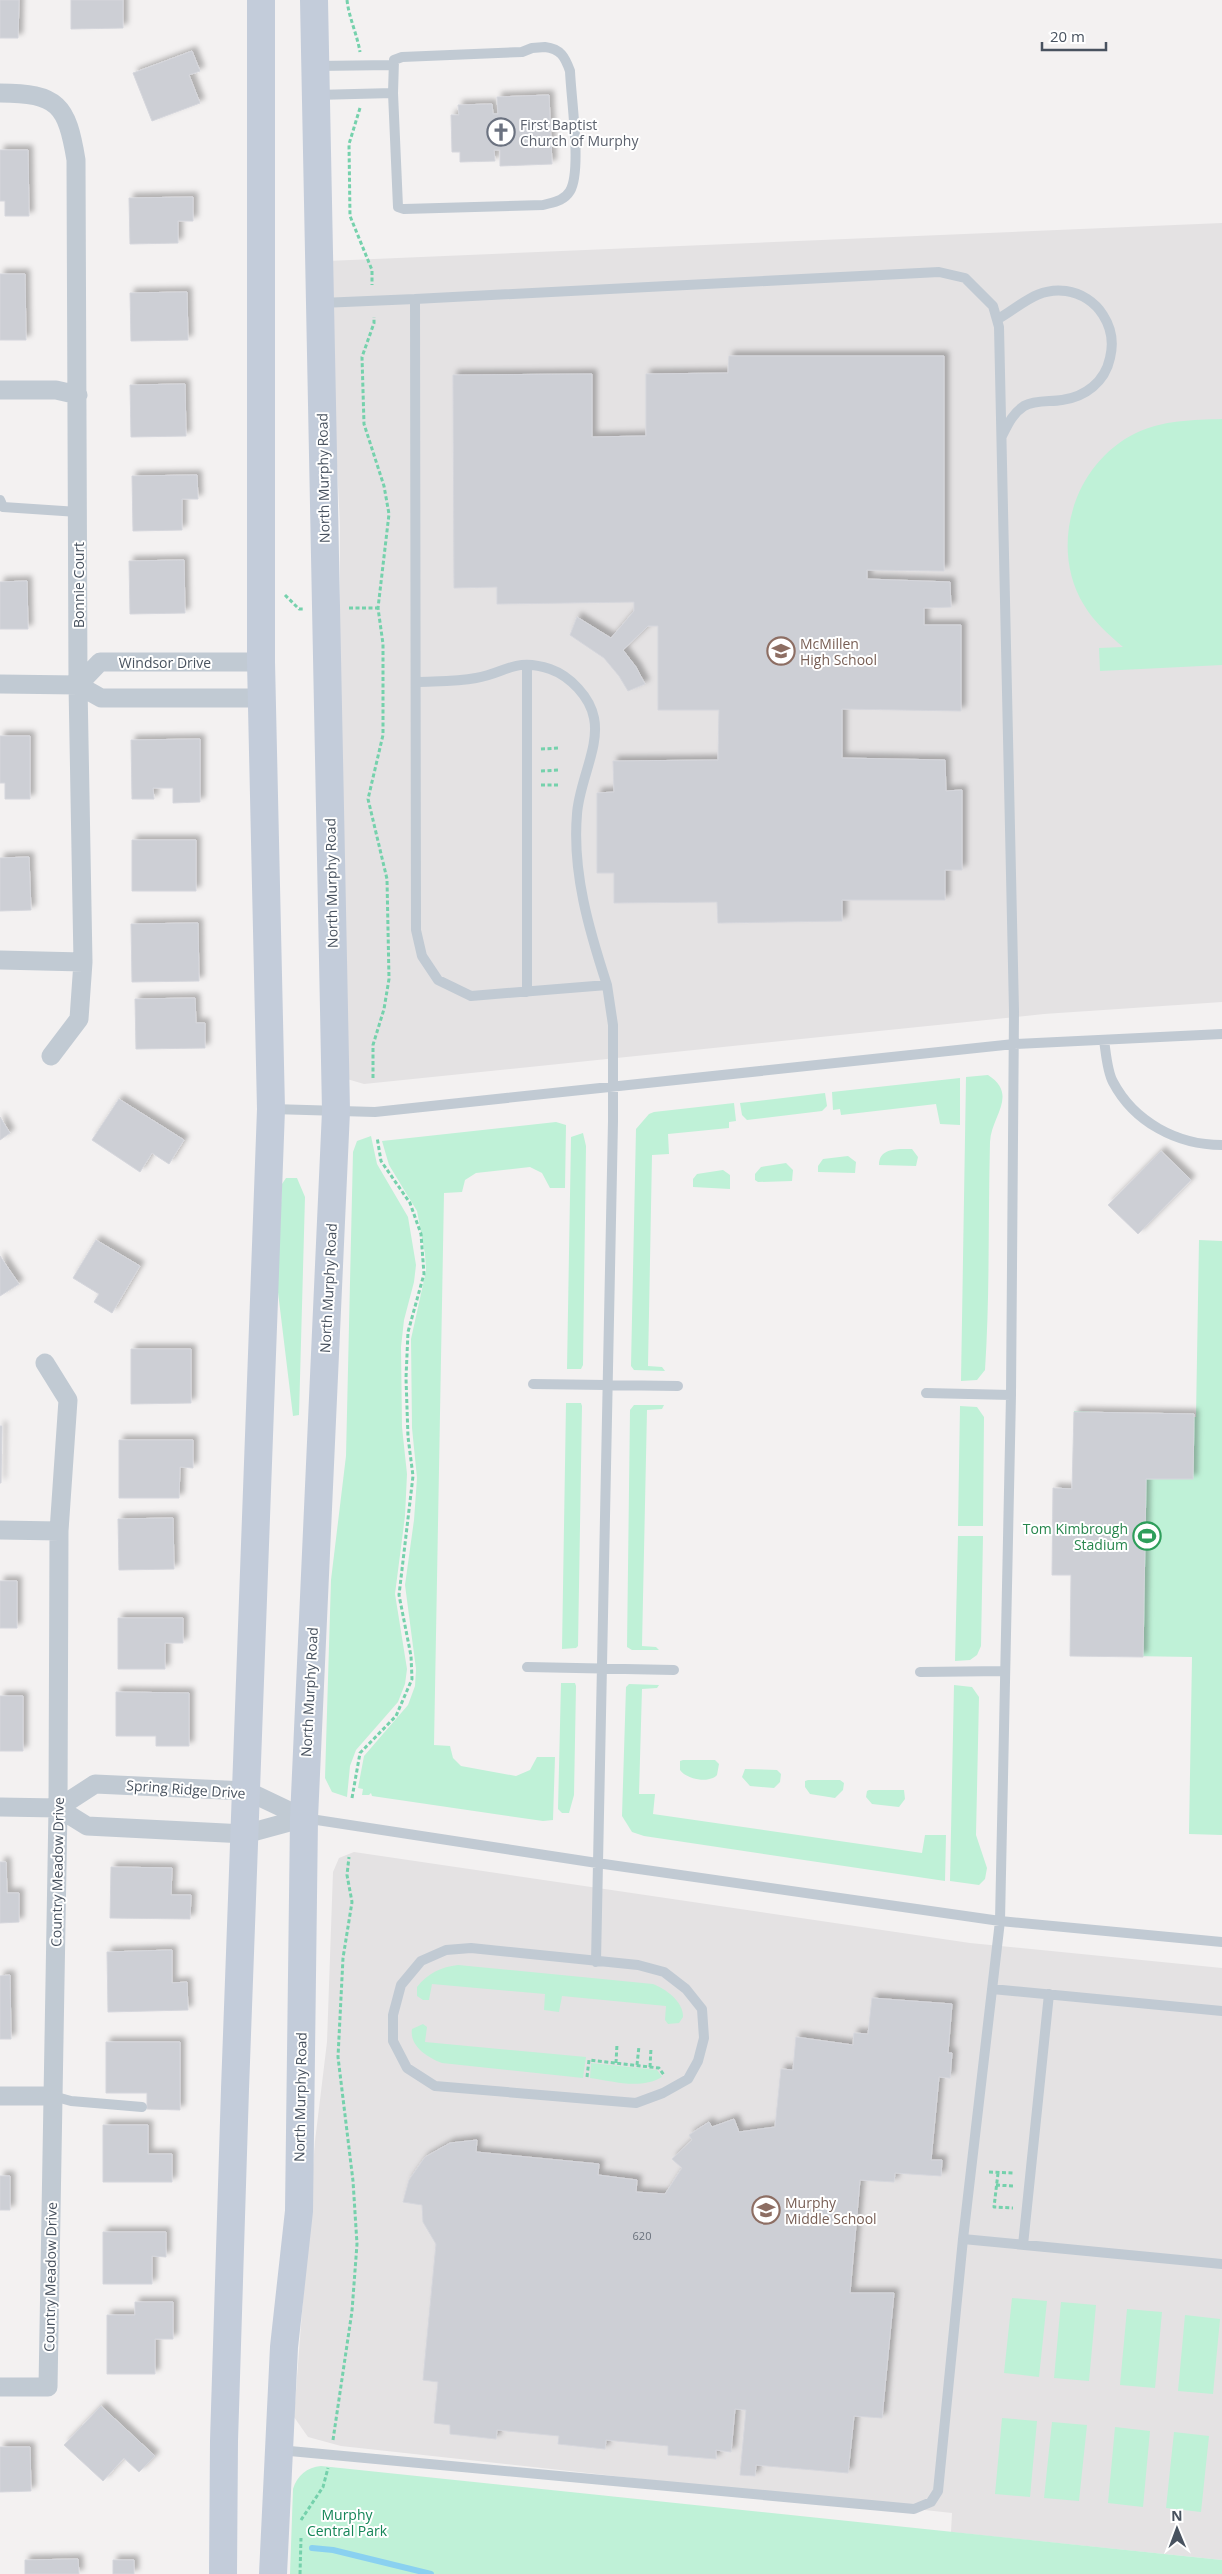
<svg xmlns="http://www.w3.org/2000/svg" width="1222" height="2574" font-family="'Open Sans',sans-serif">
<defs>
<filter id="shadow"><feDropShadow dx="4.5" dy="-4.5" stdDeviation="2.5" flood-color="#0004"/></filter>
</defs>
<rect width="100%" height="100%" fill="#f3f1f1"/>
<path fill="#e4e2e3" d="M1222,223V1002L1044,1014L364,1084L347,1079L340,734V526L327,261Z
M354,1852L970,1943L1222,1968V2560L951,2532L952,2513L341,2446L308,2437L294,2417L315,2141L327,2042L333,1872L339,1858Z"/>
<path fill="#bff1d7" d="M1222,419V665L1100,671L1099,648L1123,647C1108,634 1094,622 1084,605C1048,546 1074,463 1136,433C1163,420 1193,420 1222,419Z
M988,1075C1019,1095 991,1116 990,1142C988,1218 990,1295 985,1370L977,1380L961,1381L966,1077Z
M960,1078V1125L940,1124L936,1104L841,1115L840,1109L833,1110L832,1092Z
M825,1093L827,1106L822,1111L747,1120L742,1115L740,1103Z
M734,1103L736,1121L729,1122V1128L668,1134L669,1154L652,1155L648,1366L662,1367L665,1371L634,1370L631,1366L636,1129L649,1114L654,1112Z
M556,1122L566,1125L565,1188H550L542,1173L530,1167L476,1173L465,1180L462,1192L444,1193L434,1745L450,1746L453,1758L461,1766L516,1776L530,1770L537,1757H555L553,1820L543,1821L372,1796L371,1793L369,1795H362L363,1789L358,1788L364,1756L408,1705L415,1686L416,1669L405,1585L414,1520L417,1478L412,1428L411,1339L426,1271L425,1254L417,1211L389,1165L382,1141Z
M583,1133L586,1146L583,1365L581,1369H567L571,1137Z
M371,1136L377,1164L408,1217L416,1265L414,1282L404,1320L401,1347L402,1427L407,1474L405,1516L395,1594L407,1669L405,1684L398,1702L356,1750L350,1766L347,1797L332,1792L325,1778L331,1580L346,1456L353,1152L357,1141Z
M912,1149L918,1157L916,1166L879,1165C879,1147 899,1149 912,1149Z
M848,1156L856,1162L855,1173L818,1172V1166L823,1159Z
M786,1163L793,1170L792,1181L758,1182L755,1180V1174L761,1167Z
M723,1170L730,1175V1189L693,1187V1179L697,1174Z
M286,1178H297L305,1197L299,1415L293,1416L277,1284L282,1184Z
M1199,1240L1222,1241V1835L1189,1834L1192,1657L1070,1655L1074,1411L1196,1417Z
M566,1403H581L582,1406L578,1646L576,1648L562,1649Z
M634,1405H664L662,1409L647,1410L642,1646L656,1647L659,1650H632L627,1647L630,1410Z
M960,1406L977,1407L984,1417L983,1526H958Z
M958,1536H983L981,1646L977,1655L970,1660L955,1661Z
M561,1683H575L576,1686L574,1795L569,1813H562L558,1809Z
M629,1684L659,1685L657,1688L642,1689L639,1794H655L653,1814L922,1853L925,1835H946L945,1881L644,1836L632,1832L622,1816L626,1687Z
M954,1685L972,1687L979,1697L976,1835L987,1868L985,1879L979,1885L950,1881Z
M683,1760H715L719,1764L717,1775C709,1784 686,1779 680,1770V1761Z
M745,1769L777,1770L781,1774L780,1782L774,1788L750,1786L742,1777Z
M808,1780H840L844,1783L843,1790L835,1798L810,1794L805,1787V1781Z
M869,1790H904L905,1799L899,1807L872,1804L866,1797L867,1791Z
M458,1965L653,1984C666,1989 684,2002 683,2017L679,2023L668,2024L665,2020L666,2006L562,1996L559,2012L544,2010L545,1994L432,1984L429,2000H423L417,1996V1987C428,1973 441,1967 458,1965Z
M423,2024L427,2027L425,2042L586,2057L583,2078L442,2063C428,2058 409,2046 412,2029Z
M591,2063L657,2070L662,2077C640,2090 613,2081 590,2078Z
M1012,2298L1047,2301L1039,2377L1004,2373Z
M1061,2302L1096,2305L1089,2381L1054,2378Z
M1127,2309L1162,2312L1155,2388L1120,2385Z
M1185,2315L1220,2319L1213,2394L1178,2391Z
M1002,2418L1037,2421L1030,2497L995,2494Z
M1052,2422L1087,2425L1079,2501L1044,2498Z
M1115,2427L1150,2431L1143,2507L1108,2503Z
M1174,2432L1209,2436L1201,2512L1166,2508Z
M321,2466L1222,2560V2574H290L293,2489C297,2476 307,2467 321,2466Z"/>
<g fill="none" stroke-linecap="round" stroke-linejoin="round">
<path stroke="#8ad1f0" stroke-width="6" d="M312,2548L333,2550L431,2574"/>
</g>
<path fill="#cdcfd5" stroke="#d5d6dc" filter="url(#shadow)" d="M0,0H19L18,38H0Z
M71,0H123V28L71,29Z
M192,51L200,71L189,75L200,103L152,121L133,73Z
M549,95L552,164L500,166V150H494L495,161L460,162V152H452L451,115H459L458,105L492,104L493,114H498L497,97Z
M0,150H28L29,216H5V201H0Z
M193,197V221H178V243L130,244L129,198Z
M0,274H25L26,340H0Z
M187,292L188,340L131,341L130,293Z
M729,356H944V571L867,570V579L950,582L951,607L924,608V625H961V711L842,709V758L945,760L946,791L962,790V870H945V900H842V921L718,923L717,902L614,903V873H597V793L614,792L613,761L718,760L719,710H658V626H648L623,650L636,667L645,684L628,691L619,676L604,658L570,635L577,617L611,638L634,611V602L497,604V587L454,588L453,375L592,374V437L646,436V374L728,373Z
M185,384L186,436L131,437L130,385Z
M197,475L198,499H182V530L133,531L132,476Z
M184,560L185,613L130,614L129,561Z
M27,581L28,629H0V582Z
M0,736H30V799H5V783H0Z
M200,739V802L173,803V788H153L154,799H132L131,740Z
M132,840H196V891H132Z
M29,857L31,910L0,911V858Z
M198,923L199,981L132,982L131,924Z
M195,998L196,1023H205V1048L136,1049L135,999Z
M119,1099L184,1140L169,1164L152,1153L140,1172L92,1140Z
M0,1117L10,1133L0,1140Z
M1161,1151L1191,1180L1138,1234L1108,1205Z
M96,1240L140,1266L112,1313L94,1302L99,1294L73,1278Z
M0,1256L19,1284L0,1296Z
M131,1349H191V1403L131,1404Z
M1074,1412L1194,1414L1193,1479H1146L1143,1657L1070,1656L1071,1575H1052L1053,1488L1072,1489Z
M0,1426H2L1,1483H0Z
M119,1440H193V1468L180,1467L179,1498H119Z
M173,1518L174,1569L119,1570L118,1519Z
M0,1581H17V1628H0Z
M118,1618H183V1643H165V1669H118Z
M116,1692L189,1693V1746H156V1736H116Z
M0,1696H23V1751H0Z
M0,1862H6L7,1893H19V1922L0,1923Z
M111,1867L172,1868L171,1895H191L190,1919L110,1918Z
M172,1950V1983L187,1982L188,2010L108,2012L107,1952Z
M10,1975L11,2039H0V1976Z
M872,1998L952,2004L948,2053H952L950,2078L939,2077L931,2160H942L941,2176L895,2173L894,2182L860,2180L850,2293H894L882,2418L854,2416L848,2473L756,2465L755,2476L740,2475L746,2410L735,2409L731,2452L716,2450V2459L668,2455V2446L648,2444L606,2440L605,2449L558,2444L559,2436L497,2430L496,2439L450,2434V2425L434,2423L438,2382L423,2380L436,2244L423,2222L422,2205L403,2202L409,2180L425,2157L450,2143L477,2140L476,2152L599,2164L598,2175L637,2180L636,2192L665,2194L682,2168L672,2159L692,2140L689,2135L698,2129L709,2122L712,2127L734,2119L739,2132L775,2127L781,2069L793,2070L796,2037L853,2045L854,2033L868,2034Z
M106,2042H180V2110L147,2109V2093H106Z
M103,2125H148V2154H172V2182H103Z
M0,2176H10V2210H0Z
M103,2232H166V2257L152,2256V2284H103Z
M135,2302H173V2339H155V2374H107V2315H135Z
M101,2406L155,2456L139,2472L124,2458L103,2481L64,2445Z
M0,2447H30L31,2491L0,2492Z
M78,2559L79,2574H25V2560Z
M113,2560H134V2574H113Z"/>
<g fill="none" stroke-linecap="round" stroke-linejoin="round">
<path stroke="#75d1ac" stroke-width="3" stroke-dasharray="4 2.5" stroke-linecap="butt" d="M347,0C349,18 357,34 360,52
M360,108L349,144L350,216L372,270V285
M285,595L299,609H303
M349,608H378
M541,749L559,748
M541,771L559,770
M541,785H558
M373,1078V1045L384,1009L389,979L387,879L368,799L383,735V644L378,608L389,514L384,486L364,424L362,357L374,323V317
M352,1798L360,1753L396,1716L412,1679L411,1656L399,1595L413,1476L408,1437L406,1378L408,1332L424,1274L421,1234L410,1203L381,1161L377,1137
M616,2063L617,2044
M637,2065L639,2046
M650,2067L651,2048
M587,2077L589,2060L659,2068L664,2075
M989,2172L1015,2173
M998,2173L994,2207L1013,2208
M996,2185L1013,2186
M333,2440L352,2311L357,2244L353,2181L338,2057L343,1958L352,1902L347,1875L349,1857
M301,2520L323,2487L328,2468
M300,2574L301,2538"/>
<path stroke="#c1cad3" stroke-width="10" d="M545,47C561,49 565,57 570,71C571,98 582,171 570,191C564,201 554,202 543,205L404,209L398,207L393,93L394,60L402,57L522,52L532,48Z
M316,66L393,65
M316,95L393,93
M321,303L415,299
M998,319C1021,306 1037,287 1066,291C1081,293 1095,302 1103,315C1112,329 1114,342 1110,358C1105,382 1085,397 1062,400C1050,402 1035,400 1024,406C1013,413 1008,424 1002,436
M0,500L3,507L78,512
M527,665V992
M416,682C436,681 456,682 476,678C506,673 515,657 550,669C570,676 590,697 594,718C600,747 579,782 577,814C572,872 589,930 607,985
M1104,1040C1106,1053 1107,1071 1113,1082C1134,1122 1177,1145 1222,1145
M272,1109L375,1112L1014,1044L1222,1034
M533,1384L678,1386
M926,1393L1011,1395
M527,1667L674,1670
M920,1672L1005,1671
M304,1818L597,1863L1000,1921L1222,1942
M471,1948L638,1965L664,1972L686,1989L702,2009L704,2038L698,2061L688,2079L663,2093L636,2103L435,2086L407,2068L393,2041V2015L401,1985L421,1961L446,1950Z
M992,1989L1222,2011
M53,2096L71,2101L142,2107
M963,2239L1222,2264
M1023,2245L1049,1994
M279,2450L914,2509L931,2502L938,2491L963,2239L1000,1921L1011,1395L1014,1011L999,327L993,306L965,278L939,272L415,299L416,930L422,956L438,980L471,996L607,985L613,1025V1121L596,1962"/>
<path stroke="#c1cad3" stroke-width="19" d="M0,93C58,93 67,105 76,160L78,685L83,962L79,1019L51,1056
M0,390H56L78,395
M0,684L78,685L101,698H262
M78,685L100,662H261
M0,960L83,962
M0,1530L59,1531
M0,1807L58,1808L87,1826L245,1834L304,1818
M58,1808L95,1784L247,1791L304,1818
M0,2096H53
M0,2387H48L58,1808L59,1531L68,1400L45,1363"/>
<path stroke="#c3ccda" stroke-width="28" d="M223,2574L224,2441L235,2089L271,1109L261,662V0
M273,2574L284,2347L299,2211L304,1818L336,1111L314,0"/>
</g>
<defs>
<g id="church-ring" transform="scale(1.4375)"><circle r="9.5" fill="#fff" stroke="#6b7280" stroke-width="1.5"/><path d="M-1.2-6h2.4v3.5h3.3v2.4h-3.3V6h-2.4V-.1h-3.3v-2.4h3.3Z" fill="#6b7280"/></g>
<g id="school-ring" transform="scale(1.4375)"><circle r="9.5" fill="#fff" stroke="#8d6e63" stroke-width="1.5"/><path d="M0-5L7-2L0 1L-7-2ZM-4 1L0 2.5L4 1V4Q0 6-4 4Z" fill="#8d6e63"/></g>
<g id="stadium-ring" transform="scale(1.4375)"><circle r="9.5" fill="#fff" stroke="#2e9e5b" stroke-width="1.5"/><path d="M0-5a6.5 5 0 1 0 0 10a6.5 5 0 1 0 0-10ZM-3.5-1.8h7v3.6h-7Z" fill="#2e9e5b"/></g>
</defs>
<g fill-rule="evenodd">
<use href="#church-ring" x="501" y="132"/>
<use href="#school-ring" x="781" y="651"/>
<use href="#stadium-ring" x="1147" y="1536"/>
<use href="#school-ring" x="766" y="2210"/>
</g>
<g text-anchor="middle" dominant-baseline="central" stroke-width="4" stroke-linejoin="round" paint-order="stroke">
<g font-size="11" fill="#69717c">
<text x="642" y="2235">620</text>
</g>
<g font-size="14" fill="#5b616d" stroke="#fff" text-anchor="start">
<text x="520" y="124">First Baptist<tspan x="520" dy="16">Church of Murphy</tspan></text>
</g>
<g font-size="14" fill="#48525f" stroke="#fff">
<text transform="translate(323 478) rotate(-91)">North Murphy Road</text>
<text transform="translate(78 585) rotate(-90)">Bonnie Court</text>
<text x="165" y="662">Windsor Drive</text>
<text transform="translate(331 883) rotate(-91)">North Murphy Road</text>
<text transform="translate(328 1288) rotate(-87)">North Murphy Road</text>
<text transform="translate(309 1692) rotate(-87)">North Murphy Road</text>
<text transform="translate(186 1789) rotate(4)">Spring Ridge Drive</text>
<text transform="translate(57 1872) rotate(-89)">Country Meadow Drive</text>
<text transform="translate(300 2097) rotate(-89)">North Murphy Road</text>
<text transform="translate(50 2277) rotate(-89)">Country Meadow Drive</text>
</g>
<g font-size="14" fill="#785e54" stroke="#fff" text-anchor="start">
<text x="800" y="643">McMillen<tspan x="800" dy="16">High School</tspan></text>
<text x="785" y="2202">Murphy<tspan x="785" dy="16">Middle School</tspan></text>
</g>
<g font-size="14" fill="#27864d" stroke="#fff" text-anchor="end">
<text x="1128" y="1528">Tom Kimbrough<tspan x="1128" dy="16">Stadium</tspan></text>
</g>
<g font-size="14" fill="#148557" stroke="#fff">
<text x="347" y="2514">Murphy<tspan x="347" dy="16">Central Park</tspan></text>
</g>
</g>
<g transform="translate(1177 2529) rotate(359)" stroke="#ffffff" stroke-width="4" paint-order="stroke">
<path d="M0-4L9 19L0 12L-9 19Z" fill="#48525f"/>
<text y="-8" font-size="14" font-weight="bold" text-anchor="middle" fill="#48525f">N</text>
</g>
<path d="M1042 42v8h64v-8" fill="none" stroke="#48525f" stroke-width="2.5"/>
<text x="1050" y="42" font-size="15" fill="#48525f" stroke="#ffffff" stroke-width="4" paint-order="stroke">20 m</text>
</svg>
